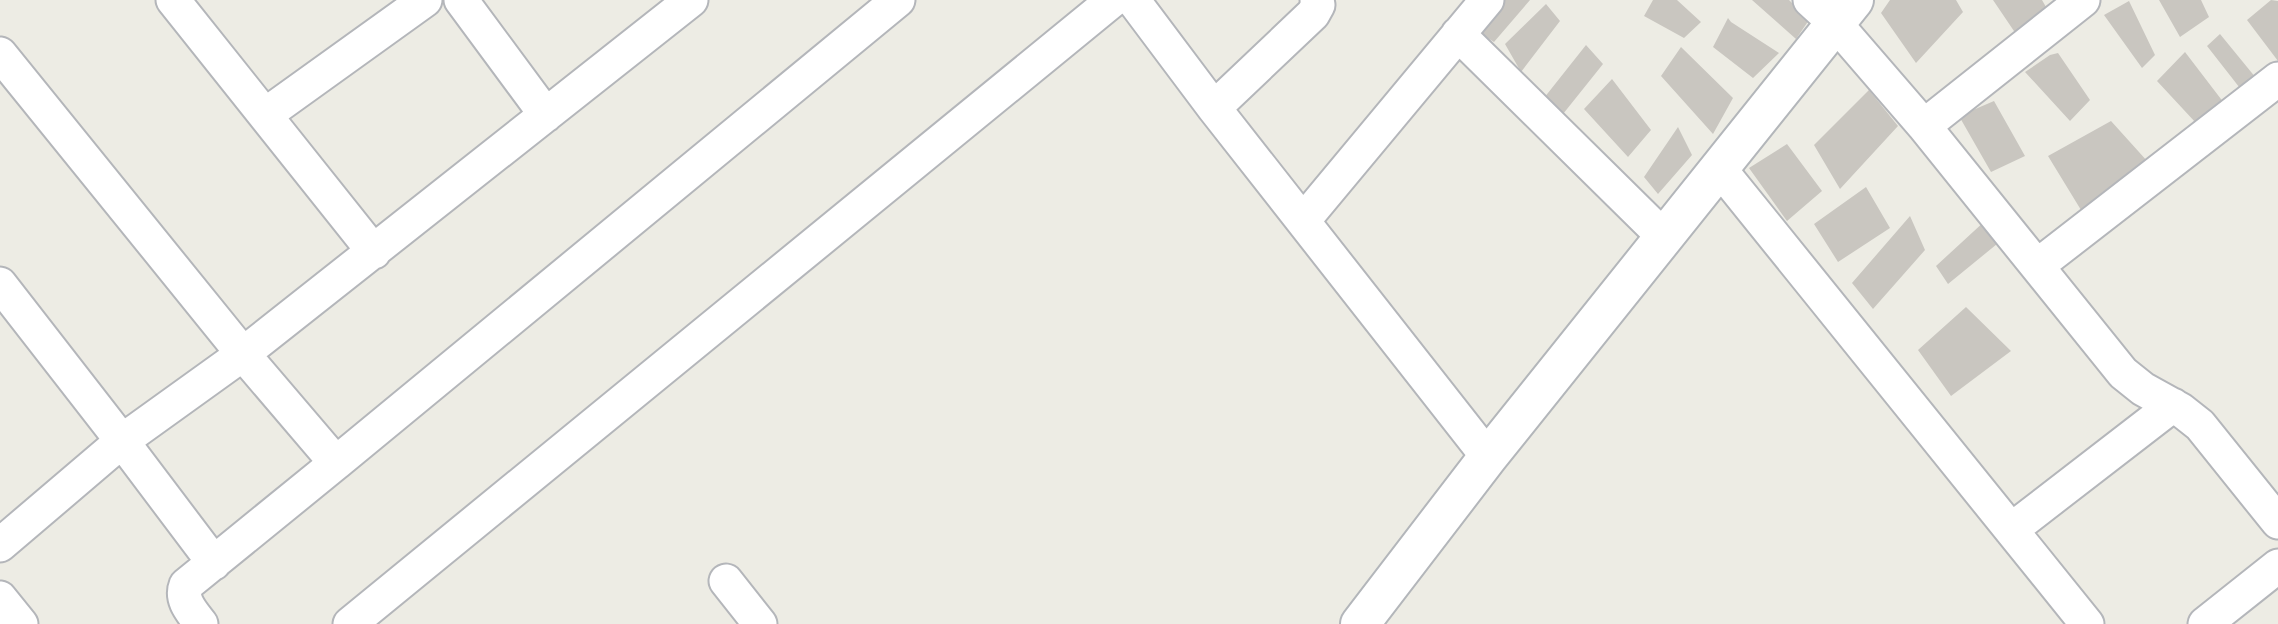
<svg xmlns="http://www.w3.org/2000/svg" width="2278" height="624" font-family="'Varela Round',sans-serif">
<rect width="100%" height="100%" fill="#edece4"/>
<path fill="#c9c6c0" d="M1504,0H1530L1494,42L1477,31Z
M1653,0H1677L1701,22L1684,38L1644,16Z
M1752,0H1789L1809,20L1796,39Z
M1890,0H1956L1963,12L1916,63L1881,13Z
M1993,0H2042L2046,7L2016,34Z
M2159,0H2201L2209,17L2180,37Z
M2271,0L2278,1V61L2247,20Z
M2129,1L2155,55L2142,68L2104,15Z
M1546,4L1560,21L1521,72L1505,44Z
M1728,18L1731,22L1779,53L1753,78L1713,47Z
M2220,34L2256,78L2243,92L2207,46Z
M1586,45L1603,64L1559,119L1544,98Z
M1681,47L1733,98L1713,134L1661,76Z
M2185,52L2224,103L2196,123L2157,81Z
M2058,53L2090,100L2070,121L2025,72L2050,55Z
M1612,79L1651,130L1628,157L1584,109Z
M1869,90L1898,126L1840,189L1814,145Z
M1994,101L2025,156L1991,172L1959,116Z
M2111,121L2148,162L2081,210L2048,156Z
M1678,127L1692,155L1658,194L1644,177Z
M1787,144L1822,191L1787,221L1749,168Z
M1866,187L1890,228L1838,262L1814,224Z
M1910,216L1925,250L1873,309L1852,283Z
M1986,220L1997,244L1948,284L1936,266Z
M1966,307L2011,351L1951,396L1918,350Z"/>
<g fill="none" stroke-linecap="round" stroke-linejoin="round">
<g stroke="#b4b6ba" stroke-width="37">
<path id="street" d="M173,0L374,252
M461,0L546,115
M1133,0L1214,108L1488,457
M1810,0L1835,23L1924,126L2123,373L2143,389L2181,410L2200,425L2278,522
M1458,34L1664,237
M0,54L243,354L336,463L186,585C180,600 192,612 201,624
M1214,108L1313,14L1318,5L1317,0
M265,115L425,0
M1924,126L2083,0
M1719,168L2087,624
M1303,221L1487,0
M2037,266L2278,79
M0,284L122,441L214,563
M336,463L898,0
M2011,530L2173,405
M0,545L122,441L243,354L691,0
M726,581L760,624
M0,598L21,624
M350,624L1113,0
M2205,624L2278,566"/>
</g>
<g stroke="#b3b6ba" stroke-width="42">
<path id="secondary" d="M1360,624L1488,457L1854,0"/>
</g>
<use href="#street" stroke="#fff" stroke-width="33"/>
<use href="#secondary" stroke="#fff" stroke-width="38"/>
</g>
</svg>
